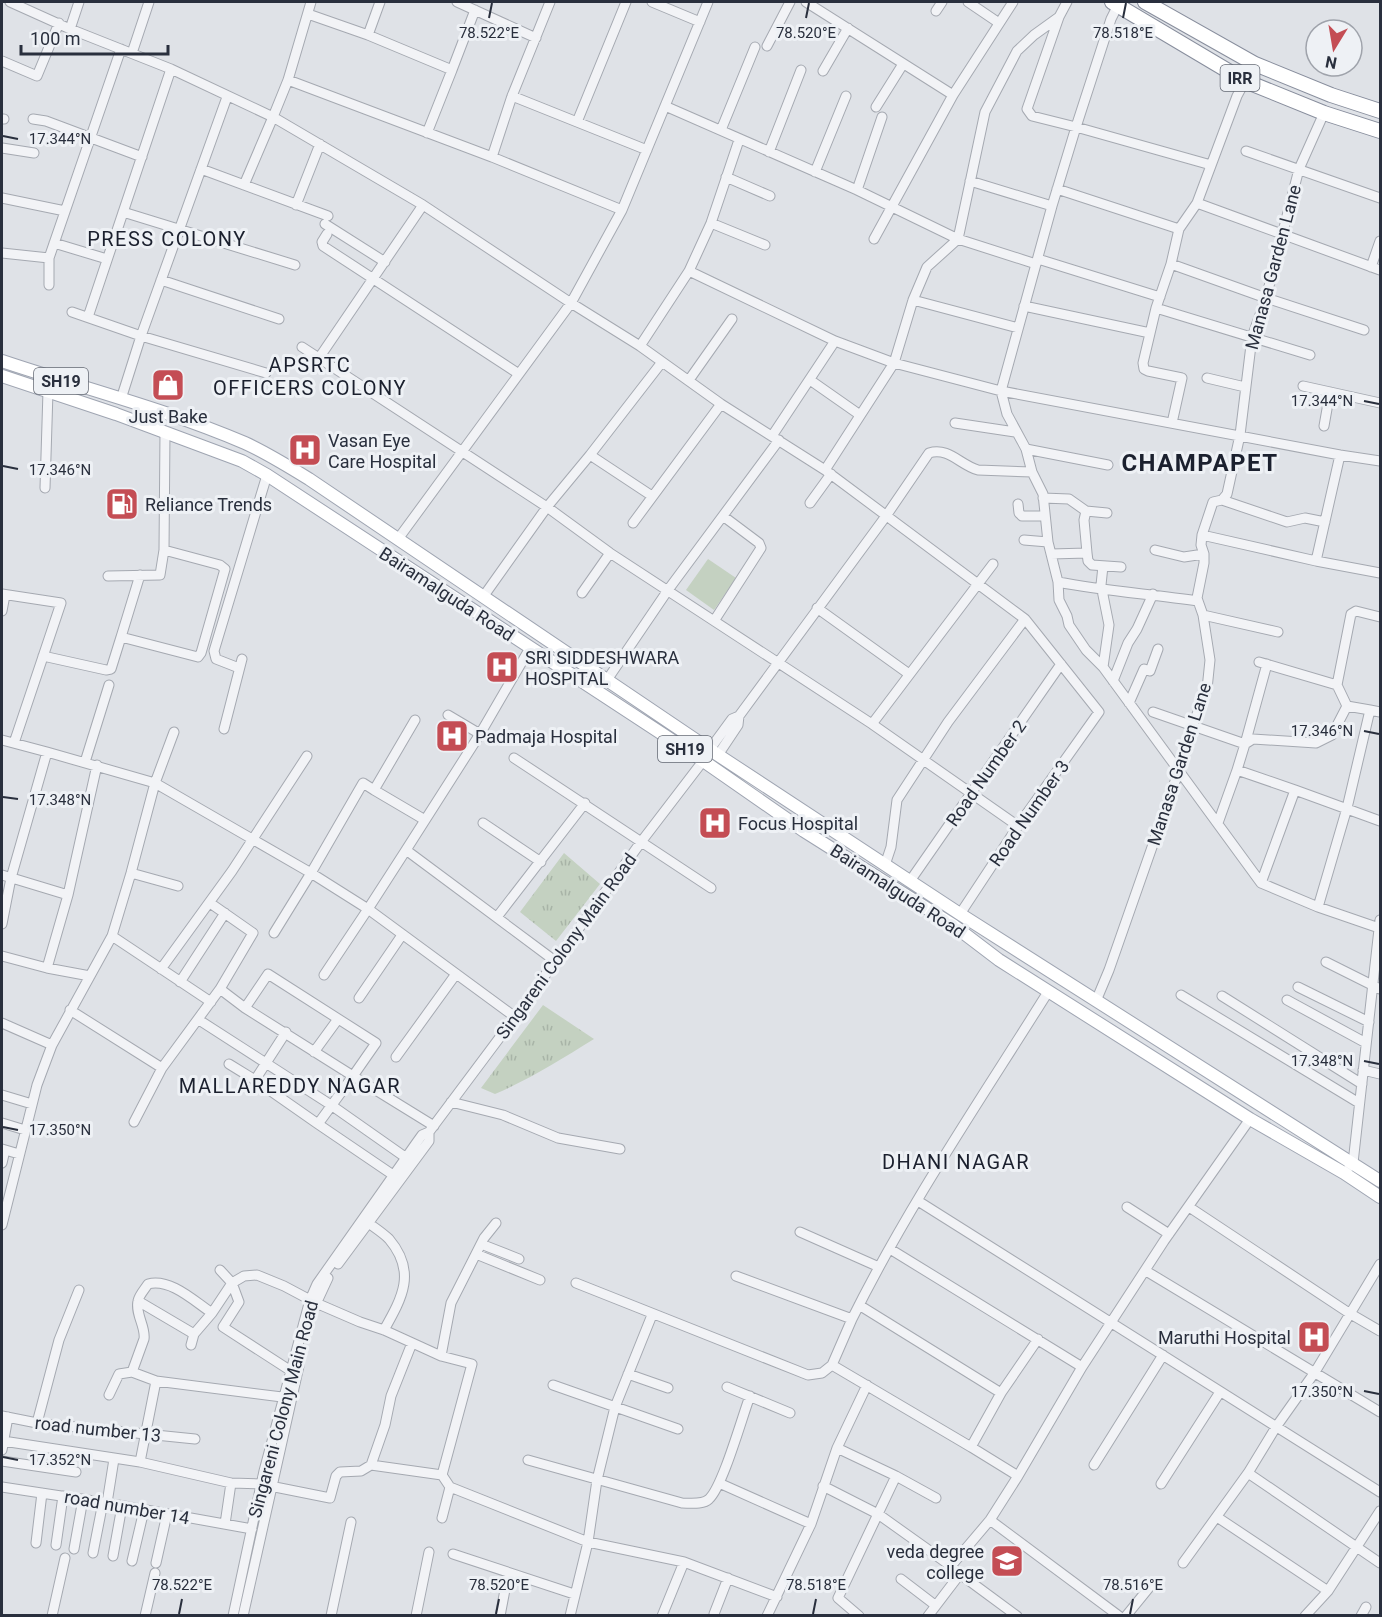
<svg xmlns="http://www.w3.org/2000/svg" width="1382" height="1617" font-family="Roboto,sans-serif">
<defs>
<pattern id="grass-tufts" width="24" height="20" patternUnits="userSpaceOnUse" patternTransform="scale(1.5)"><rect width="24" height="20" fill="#c4d1c1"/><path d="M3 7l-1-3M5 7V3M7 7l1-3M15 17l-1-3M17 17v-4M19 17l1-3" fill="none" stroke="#a8b4a7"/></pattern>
</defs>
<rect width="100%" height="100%" fill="#dfe2e7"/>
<path fill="url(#grass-tufts)" d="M564,853L600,884L556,941L520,912Z
M543,1005L594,1039C560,1060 532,1078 495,1094L481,1088Z"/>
<path fill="#c4d1c1" d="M708,559L736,578L714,610L686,590Z"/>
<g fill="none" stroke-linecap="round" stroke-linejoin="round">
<g stroke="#a5a9b1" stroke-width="11">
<path id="minor" d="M10,2L70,29L171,69
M311,2L288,80L273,117L423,205L571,303L640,346L721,404L825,470
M380,2L368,35L452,70L475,10
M457,2L536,38
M550,2L512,96L492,157L622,210
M652,2L700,22
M806,2L953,95
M968,2L999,23
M936,11L942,2
M308,14L368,35
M1059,17L1027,109L1032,116L1076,127L1111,19L1118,5
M70,29L79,2
M767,46L790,2
M132,53L149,2
M2,61L37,76L59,23
M823,71L848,28
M288,80L492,157
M512,96L647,150
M665,106L857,190L958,239L1036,264
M876,107L903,64
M2,119H4
M33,119L46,121L142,157
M577,122L626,2
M721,130L755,47
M427,133L452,70
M2,148L34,153
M1246,151L1380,198
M769,152L801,70
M201,169L328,216
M815,172L846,96
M726,177L770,196
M970,181L1052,206
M1057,189L1179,229
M857,190L882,117
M2,198L65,211
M1197,203L1380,270
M296,205L320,144
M123,212L295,265
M711,223L765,245
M325,224L385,262
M327,234L322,242L323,246L519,374
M874,239L953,95L1013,2
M54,243L107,259
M2,253L49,258L121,49
M49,258V285
M1038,259L1160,297
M1171,264L1179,229L1197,203L1237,96L1245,81
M1371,267L1380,241
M689,271L711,223L739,140
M161,280L279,319
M913,300L927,267L958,239L985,112L1017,51L1034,35L1059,17L1067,2
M1024,306L1150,333
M1156,308L1310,355
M72,312L141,336L266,373
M88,317L171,69L273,117L244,185
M640,346L689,271L835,341
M302,347L547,507L610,553L872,724
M319,358L423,205
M1207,378L1245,387
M689,380L732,319
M810,380L860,415
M1303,386L1380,403
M121,399L141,336L227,97
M955,423L1015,432
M1172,423L1182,378L1148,371L1144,369L1143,363L1156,308L1171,264L1266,298L1364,330
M1324,426L1330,392
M772,436L835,341L894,363L913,300L1018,328
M1026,449L1108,465
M590,455L662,362
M1340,455L1316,561L1380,573
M45,488L48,391
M1043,498L1069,499L1086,511L1107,513
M1222,500L1287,522L1305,518L1325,522
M810,503L831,474
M1018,504L1019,513L1022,516H1045
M1086,511L1084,520L1087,553
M633,523L721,404
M1202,535L1316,561
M398,539L571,303L622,210L708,2
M1024,540L1048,542
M1155,550L1184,557L1204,554
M1051,554L1087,553L1088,561L1092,565L1121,567
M993,564L872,724L1018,826
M140,575L121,637L198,657L201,653L225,569L220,565L164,550L165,432
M108,576L160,575L164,550
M1058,582C1104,591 1151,594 1198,601
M582,593L610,553
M2,594L61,603L14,743
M483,597L547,507L590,455L652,496
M817,608L909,674
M2,611L5,595
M1203,615L1278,632
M714,621L761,548L759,543L723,516
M43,656L106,670L111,669L121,637
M1259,662L1337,685L1347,706
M1103,667L1109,625L1101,585L1103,566
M239,668L216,659L214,651L267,475
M607,680L668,590L779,440
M1113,681L1128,643L1137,629L1153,594
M1337,685L1351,614L1356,611L1380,617
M1129,703L1144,669L1150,671L1158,649
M1153,712L1245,744L1237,770
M224,729L242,659
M480,734L530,648
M2,740L47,752
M1245,744L1253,739L1316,743L1332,735L1347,706L1370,710
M1245,744L1267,664
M710,749L732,719L739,716L886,516L929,453C949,447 960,465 978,470L1032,472
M718,755L738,725L739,716
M514,758L711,888
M85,762L109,685
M374,790L425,820
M483,823L541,862
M1218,823L1237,770L1295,790
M406,850L480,734L448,715
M885,865L891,847L897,800L948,722L1025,619
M131,873L178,886
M2,875L68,895
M910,881L1061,664
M1261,883L1295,790L1380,821
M210,903L253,933L220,989
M1318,907L1347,808L1370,710L1380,712
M960,914L1018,826L1099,712L1025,619L825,470L894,363L1001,391L1052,206L1076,127L1211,165
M497,917L585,803
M2,924L11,878L47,752L155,783L174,732
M1379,928L1318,907L1261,883L1103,667L1086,650L1069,625L1067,616L1059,600L1058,582L1048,542L1043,494L1032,472L1026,449L1007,414L1001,391L1340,455L1380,461
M274,933L311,873L368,909L324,975
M112,936L131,873L155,783L311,873L363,783L374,790L415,720
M2,956L47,968L90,976
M1326,962L1380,989
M47,968L68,895L97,765
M161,969L232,871L307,756
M180,982L225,913
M1298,987L1369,1022
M1181,995L1359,1103
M1222,996L1362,1084
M359,998L402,935
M1287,1000L1366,1043
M1096,1001L1109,970L1179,770L1192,727L1207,689L1210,660L1203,615L1197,598L1204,563V554L1201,545L1202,535L1213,502L1222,500L1227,494L1240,435L1252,337L1266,298L1299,169L1324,113
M245,1008L268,974L376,1043L353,1076L434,1126
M70,1010L162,1068
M515,1017L368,909L406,850L555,961
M199,1020L331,1105L405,1157
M2,1023L52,1045
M286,1032L255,1080L318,1124
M314,1052L338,1019
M396,1057L456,974
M229,1064L255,1080
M1363,1070L1380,1074
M2,1095L32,1104
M451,1102L503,1115L558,1138L620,1149
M134,1122L162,1068L220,989L245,1008L353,1076L318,1124L396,1177
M2,1123L25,1130
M2,1149L19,1154
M2,1163L5,1150
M1349,1167L1353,1163L1380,920
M918,1201L1380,1492
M1127,1207L1169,1234
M1189,1207L1349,1313L1380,1331
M363,1219C372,1226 382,1232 389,1239C417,1272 402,1298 384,1330
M2,1225L37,1085L52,1045L112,936L211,1002
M800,1232L879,1267
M481,1244L519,1259
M890,1249L1082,1367
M476,1254L540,1280
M338,1264L429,1141V1132
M220,1270L232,1283L239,1302L223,1327L291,1371
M1146,1271L1380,1412
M576,1283L808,1375L822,1373L832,1365L852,1319L736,1276
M138,1301L194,1334
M859,1305L1001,1393L1038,1339
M315,1306L328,1278
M852,1319C908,1206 981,1099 1048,992
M191,1345L194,1334L212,1313L232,1283L244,1276L257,1275L284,1286L316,1303L360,1322L384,1330L441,1356L472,1364L442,1475L450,1487L588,1542L684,1562L777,1597
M441,1356L451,1303L484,1238L496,1223
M832,1365L971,1447
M132,1372L156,1381L282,1397
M628,1374L668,1388
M553,1385L678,1429
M727,1387L790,1413
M1001,1393L971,1447L1018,1476
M109,1395L119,1374L132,1372L144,1339C146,1327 135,1314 138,1301C139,1295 145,1289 148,1284C171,1278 195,1302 212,1313
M2,1416L37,1423L195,1439
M37,1423L59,1340L79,1290
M3,1441L140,1462L231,1483L261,1484
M837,1448L896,1476L838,1598L859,1616
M2,1450L8,1417
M528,1460L682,1503C690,1503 703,1505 709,1499C723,1486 742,1417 750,1396
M2,1461L76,1472
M140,1462L156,1381
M371,1465L442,1475
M1094,1465L1163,1355
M1248,1473L1380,1563
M896,1476L936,1498
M719,1483L811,1524
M1161,1484L1220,1392
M270,1486L330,1498L336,1476L340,1472L361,1471L371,1465L385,1425L391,1396L412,1343
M823,1486L878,1514L951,1566L960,1574L1017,1616
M2,1487L107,1503L252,1529
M107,1503L114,1459
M1217,1517L1328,1591
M442,1518L450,1487
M990,1520L1119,1616
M225,1524L231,1483
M36,1543L42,1493
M56,1545L63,1496
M74,1549L83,1499
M93,1553L103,1502
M453,1554L574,1594
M113,1556L122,1506
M132,1561L144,1510
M156,1563L167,1514
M1183,1563L1248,1473L1276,1427L1315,1372L1380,1264
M951,1566L990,1520L1018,1476L1082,1367L1164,1241L1250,1119
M901,1579L935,1605
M714,1614L728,1578
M52,1616L65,1558
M145,1616L155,1573
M233,1616L264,1471L310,1300L317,1284L417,1142L422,1135L429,1132L515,1017L641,842L703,761
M243,1616L299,1366
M331,1616L351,1522
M416,1616L429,1552
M500,1616L508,1574
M570,1616L588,1542L597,1480L615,1407L652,1315
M662,1616L684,1562
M767,1616L811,1524L837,1448L867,1385
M928,1616L960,1574
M1126,1616L1152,1584
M1305,1616L1328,1591L1380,1511
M1361,1616L1366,1607"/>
</g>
<g stroke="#9fa5b2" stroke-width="14">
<path id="major" d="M2,361C82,388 166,409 245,443C267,453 288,466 309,479L718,755L960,914L1380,1181
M2,376L116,414L242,461L267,475L702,760L804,831L953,925L999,960L1250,1119L1344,1173L1380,1197"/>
</g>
<g stroke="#888e9d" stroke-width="16">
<path id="highway" d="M1112,2L1245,81L1324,113L1380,131
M1145,2L1255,64L1331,95L1380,111"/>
</g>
<use href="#minor" stroke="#f2f3f6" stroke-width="9"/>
<use href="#major" stroke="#fff" stroke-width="12"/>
<use href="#highway" stroke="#fff" stroke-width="14"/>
</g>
<path fill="none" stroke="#292f3d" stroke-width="2" d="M489,18L492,3M806,18L809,3M1123,18L1126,3M3,136L18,139M1364,401L1379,404M3,466L18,469M1364,731L1379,734M3,797L18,799M1364,1061L1379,1064M3,1127L18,1130M1364,1391L1379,1394M3,1457L18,1460M179,1614L182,1599M496,1614L499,1599M813,1614L816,1599M1130,1614L1133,1599"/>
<defs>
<g id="shop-square" transform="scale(1.725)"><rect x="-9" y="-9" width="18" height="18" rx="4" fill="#c44d54" stroke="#eef1f5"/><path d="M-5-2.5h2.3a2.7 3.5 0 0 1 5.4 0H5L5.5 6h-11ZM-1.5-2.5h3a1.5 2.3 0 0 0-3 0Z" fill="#fff"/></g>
<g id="hospital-square" transform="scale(1.725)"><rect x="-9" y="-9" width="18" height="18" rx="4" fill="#c44d54" stroke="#eef1f5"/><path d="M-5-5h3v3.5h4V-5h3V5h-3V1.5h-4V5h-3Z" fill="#fff"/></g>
<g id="fuel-square" transform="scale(1.725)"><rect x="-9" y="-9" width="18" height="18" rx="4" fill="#c44d54" stroke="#eef1f5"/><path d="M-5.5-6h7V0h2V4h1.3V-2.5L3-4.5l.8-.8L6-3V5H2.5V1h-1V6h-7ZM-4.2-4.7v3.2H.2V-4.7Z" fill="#fff"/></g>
<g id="university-square" transform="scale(1.725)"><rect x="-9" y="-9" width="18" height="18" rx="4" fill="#c44d54" stroke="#eef1f5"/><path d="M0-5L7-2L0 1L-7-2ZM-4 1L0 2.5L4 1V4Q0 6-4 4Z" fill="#fff"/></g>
</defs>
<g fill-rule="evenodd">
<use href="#shop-square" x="168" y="385"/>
<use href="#hospital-square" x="305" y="450"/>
<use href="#fuel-square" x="122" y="504"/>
<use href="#hospital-square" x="502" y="667"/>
<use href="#hospital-square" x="452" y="736"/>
<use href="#hospital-square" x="715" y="823"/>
<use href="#hospital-square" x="1314" y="1337"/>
<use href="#university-square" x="1007" y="1561"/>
</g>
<g text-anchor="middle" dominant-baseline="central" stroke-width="6" stroke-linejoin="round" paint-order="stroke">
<g fill="#eef1f5" stroke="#646974" stroke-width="1.5">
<rect x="1220.5" y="65" width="39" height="26" rx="4.5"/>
<rect x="34" y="368" width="54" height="26" rx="4.5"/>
<rect x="658" y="736" width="54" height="26" rx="4.5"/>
</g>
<g font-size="16" font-weight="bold" fill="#292f3d">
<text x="1240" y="78">IRR</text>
<text x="61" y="381">SH19</text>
<text x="685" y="749">SH19</text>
</g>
<g font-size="18" fill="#292f3d" stroke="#eef1f5">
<text transform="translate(1273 267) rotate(-75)">Manasa Garden Lane</text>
<text transform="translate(447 594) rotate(33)">Bairamalguda Road</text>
<text transform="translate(1179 764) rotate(-72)">Manasa Garden Lane</text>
<text transform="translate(986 773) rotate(-55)">Road Number 2</text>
<text transform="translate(1029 813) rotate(-55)">Road Number 3</text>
<text transform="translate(898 891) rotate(33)">Bairamalguda Road</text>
<text transform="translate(566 946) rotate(-54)">Singareni Colony Main Road</text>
<text transform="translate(283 1409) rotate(-75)">Singareni Colony Main Road</text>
<text transform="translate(98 1429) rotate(6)">road number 13</text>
<text transform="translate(127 1507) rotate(10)">road number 14</text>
</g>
<g font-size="18" fill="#292f3d" stroke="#eef1f5" text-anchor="start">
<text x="168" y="416" text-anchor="middle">Just Bake</text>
<text x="328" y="440">Vasan Eye<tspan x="328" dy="21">Care Hospital</tspan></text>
<text x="145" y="504">Reliance Trends</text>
<text x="525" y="657">SRI SIDDESHWARA<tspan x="525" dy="21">HOSPITAL</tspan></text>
<text x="475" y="736">Padmaja Hospital</text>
<text x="738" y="823">Focus Hospital</text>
<text x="1291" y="1337" text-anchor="end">Maruthi Hospital</text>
<text x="984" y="1551" text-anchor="end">veda degree<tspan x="984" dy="21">college</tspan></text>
</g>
<g font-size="20" letter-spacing="1.5" fill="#1b202e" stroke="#eef1f5">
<text x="167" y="239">PRESS COLONY</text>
<text x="310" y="365">APSRTC<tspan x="310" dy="23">OFFICERS COLONY</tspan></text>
<text x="290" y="1086">MALLAREDDY NAGAR</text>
<text x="956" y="1162">DHANI NAGAR</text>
</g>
<g font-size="24" font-weight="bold" letter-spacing="1.5" fill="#1b202e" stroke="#eef1f5">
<text x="1200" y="463">CHAMPAPET</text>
</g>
</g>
<g font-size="15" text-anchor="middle" fill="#292f3d" stroke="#eef1f5" stroke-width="6" stroke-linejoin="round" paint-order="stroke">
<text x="489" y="38">78.522°E</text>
<text x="806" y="38">78.520°E</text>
<text x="1123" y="38">78.518°E</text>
<text x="60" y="144">17.344°N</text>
<text x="1322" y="406">17.344°N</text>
<text x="60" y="475">17.346°N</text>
<text x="1322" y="736">17.346°N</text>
<text x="60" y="805">17.348°N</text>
<text x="1322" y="1066">17.348°N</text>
<text x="60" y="1135">17.350°N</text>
<text x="1322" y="1397">17.350°N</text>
<text x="60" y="1465">17.352°N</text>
<text x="182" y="1590">78.522°E</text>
<text x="499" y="1590">78.520°E</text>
<text x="816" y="1590">78.518°E</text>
<text x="1133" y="1590">78.516°E</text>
</g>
<rect width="1382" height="1617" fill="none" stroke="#292f3d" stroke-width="6"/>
<g transform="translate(1334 48) rotate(191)"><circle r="28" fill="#eef1f5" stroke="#9fa3ab" stroke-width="1.5"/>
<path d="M0-4.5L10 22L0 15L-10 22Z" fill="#c44d54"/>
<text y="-9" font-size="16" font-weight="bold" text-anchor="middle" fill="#292f3d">N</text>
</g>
<path d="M21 45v9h147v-9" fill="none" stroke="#292f3d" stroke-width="3"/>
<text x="30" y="45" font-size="18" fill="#292f3d" stroke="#eef1f5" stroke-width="4.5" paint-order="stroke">100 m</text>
</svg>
